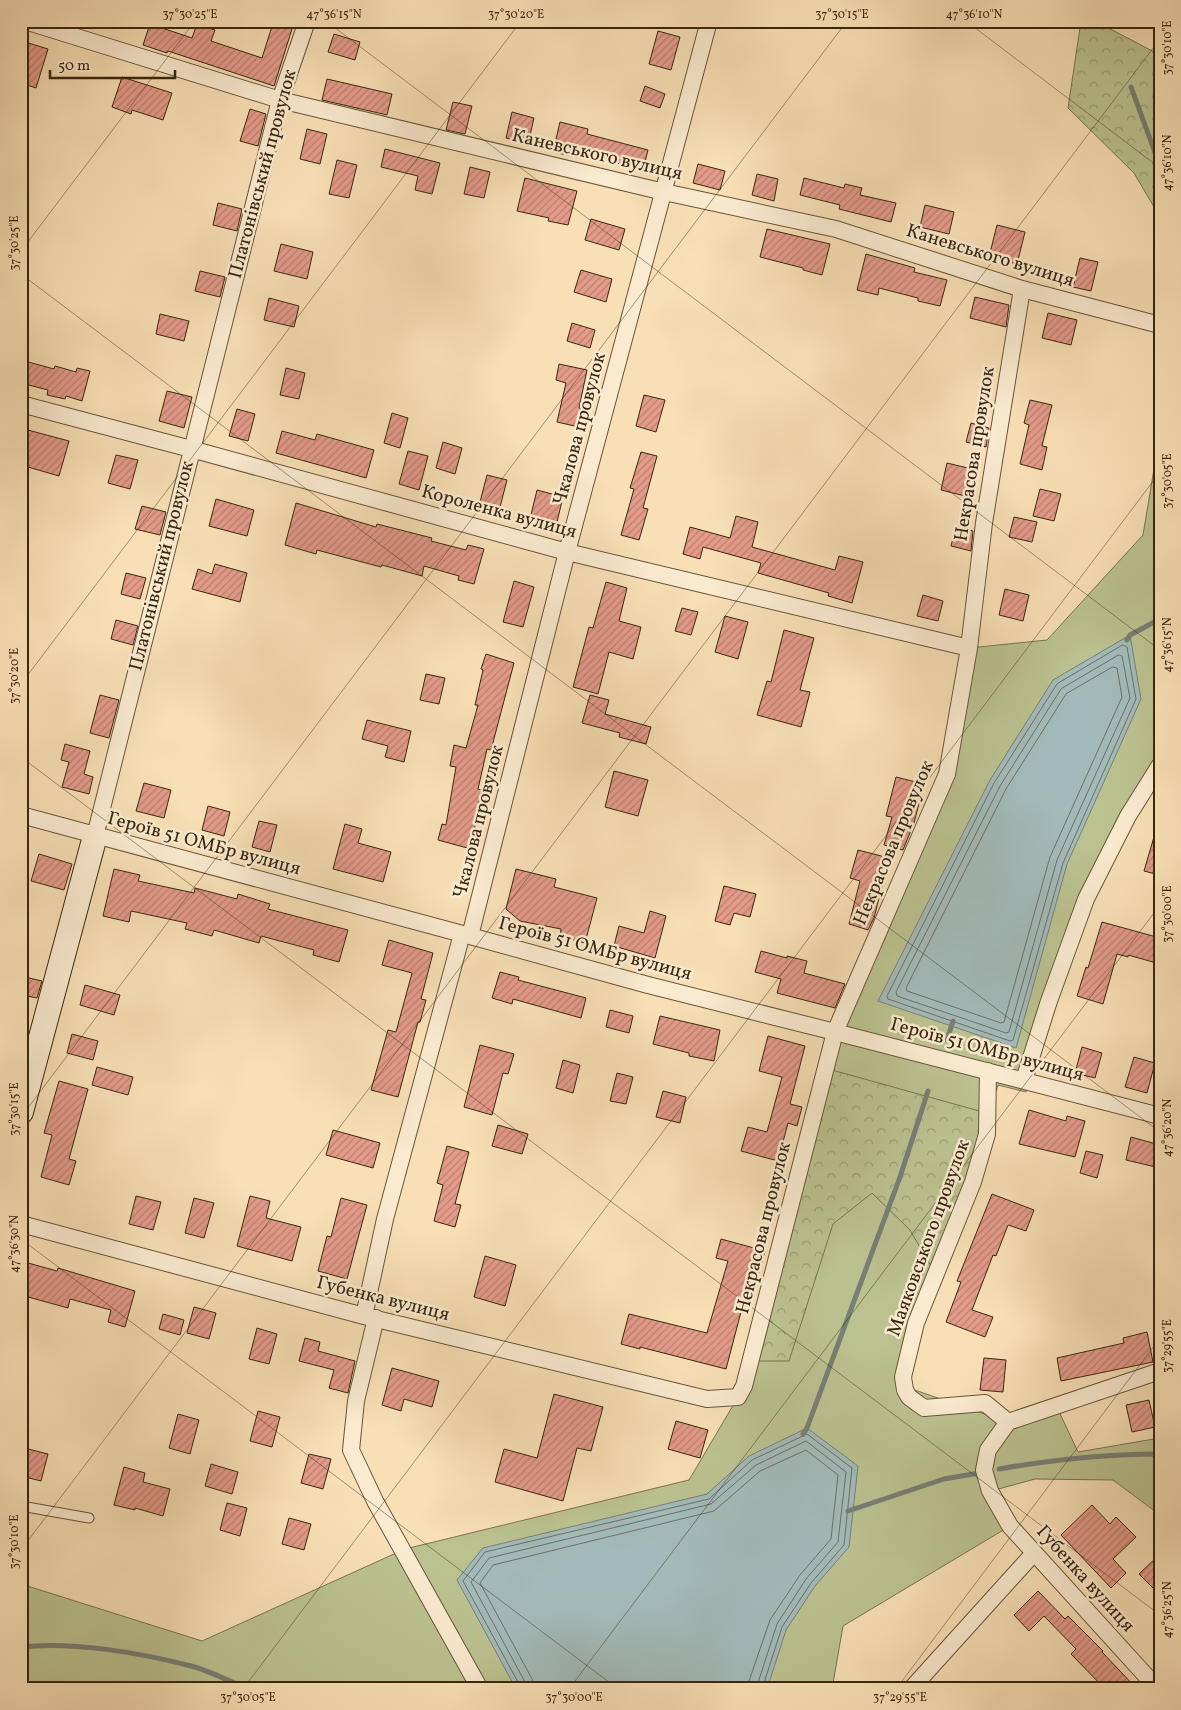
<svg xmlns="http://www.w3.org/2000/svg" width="1181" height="1710" font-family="Vollkorn,serif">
<defs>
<pattern id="forest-crowns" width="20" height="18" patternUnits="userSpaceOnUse" patternTransform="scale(1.25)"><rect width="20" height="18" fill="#bbc290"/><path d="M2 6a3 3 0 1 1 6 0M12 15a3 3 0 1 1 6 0" fill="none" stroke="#999e74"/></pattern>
<pattern id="building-hatch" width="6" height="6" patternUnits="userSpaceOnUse" patternTransform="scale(1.25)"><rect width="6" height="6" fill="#e49b8a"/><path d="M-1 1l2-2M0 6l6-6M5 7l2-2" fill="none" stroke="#ba7e6f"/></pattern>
</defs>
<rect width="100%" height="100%" fill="#f8dfb6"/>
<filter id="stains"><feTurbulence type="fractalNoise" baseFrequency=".004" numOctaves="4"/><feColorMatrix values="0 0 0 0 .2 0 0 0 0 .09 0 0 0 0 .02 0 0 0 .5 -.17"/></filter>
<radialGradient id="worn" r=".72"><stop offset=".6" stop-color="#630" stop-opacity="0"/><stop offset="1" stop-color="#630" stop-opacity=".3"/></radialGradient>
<path fill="#bbc290" stroke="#7a744f" d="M1160,433V765L1128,816L1049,1001L1026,1092L998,1085L900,1385L1008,1422L1056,1405L1078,1452L1160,1438V1515L1113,1480L1035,1479L991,1491L1010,1526L843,1626L832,1689H21V1584L202,1641L405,1549L689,1480L738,1397L835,1032L947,774L969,648L1047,640L1143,535Z"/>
<path fill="url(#forest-crowns)" stroke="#7a744f" d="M1081,21H1095L1160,55V217L1134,173L1068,108Z
M832,1070L990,1114L936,1275L910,1230L872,1193L833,1224L789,1361H748Z"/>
<path fill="#a2bab9" stroke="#787f75" d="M1130,635L1141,699L1067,864L1016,1048L878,1001L990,780L1053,680Z
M807,1428L858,1466L849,1547L815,1586L786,1630L767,1689H516L457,1580L483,1548L707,1494L749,1456Z"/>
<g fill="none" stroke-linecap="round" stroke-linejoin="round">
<path stroke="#6d7064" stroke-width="1" d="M1123,645L1127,647L1136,699L1063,863L1013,1040L1010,1041L888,999L887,996L994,783L1057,684Z
M1119,655L1122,656L1130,698L1057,860L1009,1032L1006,1033L897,996L896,992L1000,786L1061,689Z
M1113,667L1117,668L1122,697L1050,857L1004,1022L1001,1023L907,991L906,988L1006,789L1066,694Z
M520,1689L519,1684L463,1581L485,1552L709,1499L752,1460L807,1434L852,1468L844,1545L811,1583L782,1627L762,1689
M526,1689L525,1682L471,1582L489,1558L711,1504L756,1465L806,1441L846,1472L838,1542L806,1579L777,1624L756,1689
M534,1689L532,1679L480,1583L493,1565L714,1511L760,1471L806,1450L838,1475L831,1539L800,1575L770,1620L749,1681L748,1689"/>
<path stroke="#787f75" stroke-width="5" d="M1131,87L1160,166
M1127,640L1130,635L1160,619
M947,1040L953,1021
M803,1434L807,1428L900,1177L928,1091
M999,1469C1051,1460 1106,1454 1160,1454
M848,1511L944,1479L979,1473
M21,1647C72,1641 141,1653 191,1666C210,1671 229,1681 248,1689"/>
</g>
<path fill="url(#building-hatch)" stroke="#38270e" d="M273,23L292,29L274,86L168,51L167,53L143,45L150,24L192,38L197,24L215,30L211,41L262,58Z
M658,31L680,37L671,70L649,64Z
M334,34L360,42L355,60L328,52Z
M25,42L48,49L36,88L21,83V54Z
M122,77L172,93L163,120L132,110L131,114L112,107Z
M327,79L392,94L387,115L322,100Z
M645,86L665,94L660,108L640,101Z
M453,102L472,106L465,134L446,130Z
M250,109L266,114L258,146L240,141Z
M512,112L534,118L528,144L506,138Z
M560,122L588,129L587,134L648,150L643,170L582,154L581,158L553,152Z
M307,129L327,134L320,164L300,159Z
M385,149L440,163L432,194L415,190L418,176L381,167Z
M337,160L357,165L349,198L329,194Z
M698,164L725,171L720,190L693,183Z
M470,167L490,172L484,198L464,194Z
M757,174L778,179L774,201L752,195Z
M525,178L577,191L568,225L548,221L549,218L517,211Z
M804,178L844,188L845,184L862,188L860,195L896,203L891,222L839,209L840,205L800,195Z
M218,203L242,209L237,231L213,225Z
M925,205L954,212L949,234L920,227Z
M591,219L625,229L619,250L585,240Z
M997,225L1025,232L1017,264L989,257Z
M767,229L830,244L822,275L803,270V268L760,257Z
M281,244L313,252L307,279L274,271Z
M866,254L915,268L914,272L947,280L940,306L918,301V298L879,288L878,295L857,290Z
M1080,258L1098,262L1091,291L1073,287Z
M581,270L612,279L606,302L574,292Z
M200,271L225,277L220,297L195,291Z
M975,297L1009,305L1006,327L970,318Z
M269,298L299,306L294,327L264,320Z
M1048,313L1077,320L1071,345L1042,338Z
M160,314L189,321L184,341L156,334Z
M572,323L595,330L590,348L567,341Z
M21,360L54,369L55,366L76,372L77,368L90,371L82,401L66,396L65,399L47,395L48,390L21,383Z
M559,364L587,370L579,408L583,409L579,427L557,422L566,383L556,380Z
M286,368L305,373L299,399L280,395Z
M167,391L192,397L184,428L159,421Z
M644,395L665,400L656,432L636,426Z
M1030,400L1052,405L1042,446L1047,447L1042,470L1020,464L1029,425L1024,423Z
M237,409L255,414L248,441L229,436Z
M392,413L408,418L400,448L384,443Z
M971,423L989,428L986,447L966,442Z
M24,429L69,441L59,476L21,465V439Z
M282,431L315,440L317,434L374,450L366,478L276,453Z
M443,442L462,448L455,474L436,468Z
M408,451L428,456L419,490L399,484Z
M641,452L657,456L643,508L648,509L639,540L621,535L634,489L630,488Z
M116,455L138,460L130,489L108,483Z
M947,463L972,469L965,496L941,490Z
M487,475L507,480L500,507L480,502Z
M1040,489L1061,494L1054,521L1033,516Z
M537,490L563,497L556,526L530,519Z
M216,499L254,510L247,536L209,526Z
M296,503L376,527L377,524L432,538L431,541L466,550L468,545L484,549L474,584L458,580L459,576L424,566L422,576L382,565L381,567L317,550L316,554L285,545Z
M142,506L166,512L160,535L135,529Z
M736,516L758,522L752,547L835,570L839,556L863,562L852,603L828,596L829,593L758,573L761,563L703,547L700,559L683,554L690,527L730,538Z
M1014,517L1037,522L1032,542L1009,537Z
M956,526L973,531L971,551L951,546Z
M215,564L247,573L240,602L192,589L198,569L212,574Z
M126,573L146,578L140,599L121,594Z
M514,581L534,587L523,627L503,622Z
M606,582L627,588L619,621L641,627L633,659L609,652L598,694L573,687L589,627L593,628Z
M1005,589L1029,595L1023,621L999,615Z
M923,595L943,601L938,621L917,616Z
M682,608L698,612L691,635L675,631Z
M725,616L748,622L738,659L715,652Z
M116,620L138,626L133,645L111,639Z
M784,630L814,638L800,690L810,692L801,727L757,715L767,681L771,682Z
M486,654L514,663L491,750L487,749L478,789L481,790L471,849L438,840L442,824L446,825L456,767L450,766L454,745L466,748L478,705H475L483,670L481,669Z
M426,674L445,678L439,704L420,700Z
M100,695L119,700L109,738L90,733Z
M590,695L609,700L605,714L651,727L646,744L619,737L620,733L582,723Z
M367,720L411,731L404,762L385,757L388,746L362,739Z
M65,744L90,751L84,774L93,777L89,794L62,787L69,762L61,760Z
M614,771L648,780L638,816L605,807Z
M896,777L924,784L914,823L903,850L884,845L892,817L886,816Z
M144,783L171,790L164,818L136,811Z
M208,806L230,812L224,836L202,830Z
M259,821L277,825L270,852L252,847Z
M345,824L362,829L358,843L391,852L383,882L333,869Z
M1156,830H1160V875L1144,871Z
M858,850L889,858L874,918L868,930L849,924L860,881L850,878Z
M39,854L72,864L64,890L31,881Z
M114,869L140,875L138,881L194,893L195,888L237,899L238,894L270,904L268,909L348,930L339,962L313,955L314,950L261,936L259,943L214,930L212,936L185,929L187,923L131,911L129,922L103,916Z
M516,869L556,879L554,887L597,898L585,943L560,936L561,929L520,921L506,909Z
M724,886L756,894L750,917L734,913L730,925L715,921Z
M650,911L666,916L655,958L614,946L619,926L644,933Z
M1102,922L1160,938V964L1128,955V957L1117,954L1103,1004L1077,996L1086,967L1088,968Z
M389,940L433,953L421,999L426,1000L420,1022H418L398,1097L371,1090L388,1030L396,1032L412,973L382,965Z
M761,951L787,958V956L807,961L804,973L845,984L835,1008L777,993L781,979L755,972Z
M500,972L519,977L518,980L586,998L581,1018L513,999L512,1004L492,998Z
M21,976L42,981L37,998L21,995Z
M85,985L120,995L114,1015L80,1005Z
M610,1010L633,1016L629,1033L606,1027Z
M660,1016L720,1030L714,1061L689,1056V1053L653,1044Z
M72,1034L98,1041L93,1060L67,1053Z
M768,1036L805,1046L790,1104L802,1107L797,1126L788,1123L778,1161L741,1151L748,1127L767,1132L782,1077L759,1071Z
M480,1045L514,1054L508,1074L503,1073L492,1115L464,1107Z
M1082,1047L1102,1053L1095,1078L1075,1073Z
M1134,1057L1155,1063L1147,1093L1125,1087Z
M563,1060L580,1065L573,1093L556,1088Z
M97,1067L133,1077L128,1095L92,1085Z
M617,1073L633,1077L626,1104L610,1101Z
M59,1081L88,1089L69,1159L76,1161L69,1185L41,1177L52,1135L44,1133Z
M663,1091L686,1097L680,1123L656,1117Z
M1029,1110L1066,1121L1067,1116L1085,1121L1075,1157L1019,1144Z
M498,1125L528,1134L522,1154L492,1146Z
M333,1130L380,1143L373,1168L326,1155Z
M1131,1137L1160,1145V1168L1126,1160Z
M447,1146L469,1152L455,1204L461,1205L455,1227L434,1221L443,1185L437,1183Z
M1086,1151L1103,1155L1097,1178L1080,1173Z
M992,1194L1034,1210L1026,1231L1008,1225L996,1256L993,1255L972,1310L993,1317L985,1337L946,1322L961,1282L957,1281Z
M136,1196L161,1202L153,1230L129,1224Z
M250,1196L270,1201L266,1218L301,1227L292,1261L237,1246Z
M194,1198L214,1203L204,1238L185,1233Z
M341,1198L367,1205L347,1279L318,1271L327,1236L331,1237Z
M721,1239L765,1251L747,1314L741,1312L726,1369L640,1347V1349L621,1344L629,1314L707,1333L728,1261L716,1258Z
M485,1256L516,1265L505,1306L474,1297Z
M21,1261L57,1271L58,1268L135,1291L125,1327L108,1322L111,1310L70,1299L68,1308L21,1295Z
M194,1307L216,1313L209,1339L187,1333Z
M163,1314L184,1320L180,1335L159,1329Z
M257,1328L277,1334L269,1364L249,1359Z
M1147,1332L1153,1362L1061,1381L1057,1358L1124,1343L1123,1338Z
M305,1338L320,1342L318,1351L355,1361L348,1393L329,1388L334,1370L299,1361Z
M984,1358L1006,1360L1003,1392L980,1390Z
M392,1368L439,1381L432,1407L404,1399L401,1411L382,1405Z
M554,1394L603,1407L591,1451L577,1448L563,1501L495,1482L504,1449L537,1458Z
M1149,1400L1155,1427L1132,1432L1126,1405Z
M258,1411L280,1417L272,1447L250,1441Z
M178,1414L199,1420L190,1454L169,1448Z
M676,1421L708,1430L700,1458L668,1449Z
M28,1449L48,1454L41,1481L21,1476Z
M309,1454L331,1459L323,1489L301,1483Z
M211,1464L238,1472L232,1494L205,1486Z
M124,1467L145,1473L143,1482L170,1489L163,1516L135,1508V1510L114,1505Z
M227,1503L247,1508L240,1536L220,1530Z
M1092,1505L1110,1524L1116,1517L1136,1537L1113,1559L1126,1573L1111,1588L1061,1535Z
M289,1518L311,1524L304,1550L282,1544Z
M1160,1554V1581L1153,1588L1139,1574Z
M1038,1591L1065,1619L1068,1616L1103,1651L1102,1652L1137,1689H1105L1071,1654L1076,1649L1044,1616L1029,1631L1014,1615Z"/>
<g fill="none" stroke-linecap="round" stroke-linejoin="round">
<g stroke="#685538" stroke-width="11">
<path id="lane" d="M21,1506L89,1518"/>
</g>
<g stroke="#685538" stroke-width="18">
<path id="street" d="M25,21L280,100L664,192L836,229L1022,289L1160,325
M21,404L191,449L567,552L969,648
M21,815L470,936L648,985L835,1032L1160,1116
M95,836L280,100L307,21
M470,936L567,552L709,21
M988,1071L987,1134L973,1182L916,1323L903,1377L905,1390L909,1397L924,1408L985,1403L1008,1422
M1024,1080L1049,1001L1086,899L1128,816L1160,765
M21,1224L364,1316L707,1399L738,1397L744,1386L835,1032L947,774L969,648L984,523L1022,289
M364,1316L385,1219L462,934
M376,1318L356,1401L351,1450L375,1501L480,1689
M911,1689L1034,1553
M1158,1689L1010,1526L990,1491L984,1470L988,1450L1008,1422L1160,1371"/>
</g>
<g stroke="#38270e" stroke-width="26">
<path id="secondary" d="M21,1112L95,836"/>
</g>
<use href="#lane" stroke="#faead0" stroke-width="9"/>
<use href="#street" stroke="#faead0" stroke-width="16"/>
<use href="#secondary" stroke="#faead0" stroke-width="24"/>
</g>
<path fill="none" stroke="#38270e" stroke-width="1" stroke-opacity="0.45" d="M326,21L1160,650M966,21L1160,168M21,251L195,21M21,274L1160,1132M21,684L521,21M21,757L1160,1615M21,1117L847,21M21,1239L618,1689M21,1550L1160,39M243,1689L1160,472M569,1689L1160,905M896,1689L1160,1338"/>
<g text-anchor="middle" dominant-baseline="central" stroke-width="5" stroke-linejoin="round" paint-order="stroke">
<g font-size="19" fill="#38270e" stroke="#faead0">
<text transform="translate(597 155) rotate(13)">Каневського вулиця</text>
<text transform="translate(263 174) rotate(-75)">Платонівський провулок</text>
<text transform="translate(990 256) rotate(17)">Каневського вулиця</text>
<text transform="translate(580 429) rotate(-75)">Чкалова провулок</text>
<text transform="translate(975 454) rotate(-81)">Некрасова провулок</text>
<text transform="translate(499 512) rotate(15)">Короленка вулиця</text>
<text transform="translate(162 566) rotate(-76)">Платонівський провулок</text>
<text transform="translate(479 822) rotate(-76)">Чкалова провулок</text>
<text transform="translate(894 843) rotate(-67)">Некрасова провулок</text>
<text transform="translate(204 844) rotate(15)">Героїв 51 ОМБр вулиця</text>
<text transform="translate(595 949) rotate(15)">Героїв 51 ОМБр вулиця</text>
<text transform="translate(987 1050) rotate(15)">Героїв 51 ОМБр вулиця</text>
<text transform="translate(764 1228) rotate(-76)">Некрасова провулок</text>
<text transform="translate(929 1238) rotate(-70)">Маяковського провулок</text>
<text transform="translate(383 1299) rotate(14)">Губенка вулиця</text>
<text transform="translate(1085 1579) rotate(48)">Губенка вулиця</text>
</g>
</g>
<rect width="1181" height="1710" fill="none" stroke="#f8dfb6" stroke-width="55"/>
<path d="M50 70v8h125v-8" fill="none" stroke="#38270e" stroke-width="2.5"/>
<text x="58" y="70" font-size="15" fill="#38270e" stroke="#faead0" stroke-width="4" paint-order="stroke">50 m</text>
<rect x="28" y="28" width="1126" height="1654" fill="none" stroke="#38270e" stroke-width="2"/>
<g font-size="12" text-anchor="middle" fill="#38270e">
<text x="190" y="18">37°30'25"E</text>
<text x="334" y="18">47°36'15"N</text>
<text x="516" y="18">37°30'20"E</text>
<text x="842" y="18">37°30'15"E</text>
<text x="974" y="18">47°36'10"N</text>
<text transform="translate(1167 48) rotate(-90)" y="4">37°30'10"E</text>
<text transform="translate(1167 163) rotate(-90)" y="4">47°36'10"N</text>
<text transform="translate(14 243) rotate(-90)" y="4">37°30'25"E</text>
<text transform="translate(1167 481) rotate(-90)" y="4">37°30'05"E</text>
<text transform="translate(1167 645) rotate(-90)" y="4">47°36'15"N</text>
<text transform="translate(14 676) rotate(-90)" y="4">37°30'20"E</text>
<text transform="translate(1167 914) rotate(-90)" y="4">37°30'00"E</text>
<text transform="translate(14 1109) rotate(-90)" y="4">37°30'15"E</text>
<text transform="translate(1167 1128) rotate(-90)" y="4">47°36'20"N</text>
<text transform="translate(14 1244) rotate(-90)" y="4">47°36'30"N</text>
<text transform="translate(1167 1346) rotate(-90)" y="4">37°29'55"E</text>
<text transform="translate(14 1542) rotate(-90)" y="4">37°30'10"E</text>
<text transform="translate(1167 1610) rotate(-90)" y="4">47°36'25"N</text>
<text x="248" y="1701">37°30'05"E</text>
<text x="574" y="1701">37°30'00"E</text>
<text x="900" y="1701">37°29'55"E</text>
</g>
<rect width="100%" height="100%" filter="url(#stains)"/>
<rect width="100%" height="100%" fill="url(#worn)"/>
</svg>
